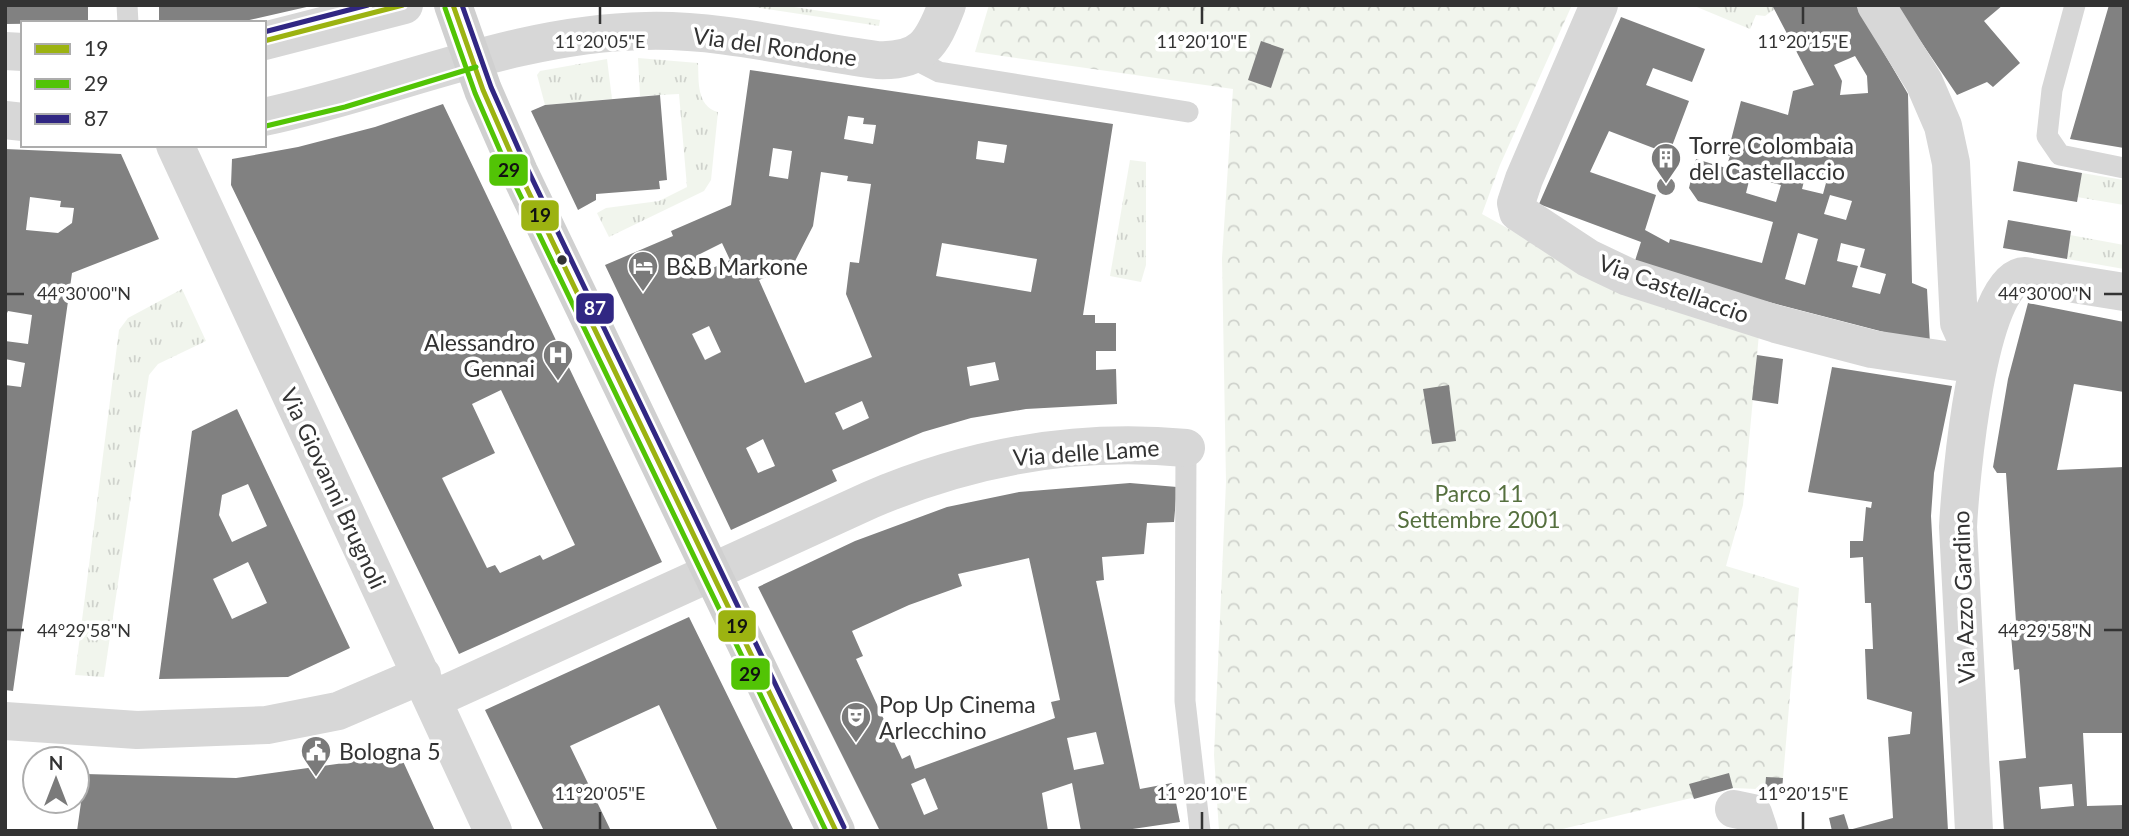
<svg xmlns="http://www.w3.org/2000/svg" width="2129" height="836" font-family="Lato,sans-serif">
<defs>
<pattern id="grass-tufts" width="24" height="20" patternUnits="userSpaceOnUse" patternTransform="scale(1.75)"><rect width="24" height="20" fill="#f1f5ed"/><path d="M3 7l-1-3M5 7V3M7 7l1-3M15 17l-1-3M17 17v-4M19 17l1-3" fill="none" stroke="#cfd2cc"/></pattern>
<pattern id="park-crowns" width="20" height="18" patternUnits="userSpaceOnUse" patternTransform="scale(1.75)"><rect width="20" height="18" fill="#f1f5ed"/><path d="M2 6a3 3 0 1 1 6 0M12 15a3 3 0 1 1 6 0" fill="none" stroke="#cfd2cc"/></pattern>
</defs>
<rect width="100%" height="100%" fill="#fff"/>
<path fill="url(#grass-tufts)" d="M741,5H781L880,20L879,26Z
M1692,5H1772L1775,9L1765,16L1756,15L1750,29Z
M638,58L698,63C699,81 696,106 718,112L711,180L704,191L609,237L597,213L606,208L659,201L687,187L679,94L640,96Z
M607,59L612,99L545,105L537,75L540,71Z
M1130,160L1146,162V265L1141,282L1110,276Z
M2082,173L2124,180V205L2077,197Z
M2070,235L2124,245V269L2067,259Z
M182,289L206,341L158,364L149,375L104,677L75,675L119,330L128,318Z"/>
<path fill="url(#park-crowns)" d="M989,5H1572L1500,165L1482,214L1611,286L1759,334L1743,505L1726,566L1799,588L1782,790L1733,788L1554,831H1219L1214,755L1226,482L1222,258L1233,89L975,52Z"/>
<path fill="#818181" fill-rule="evenodd" d="M5,5H88V23L5,24Z
M159,5H311V6L236,23H159Z
M1772,5H1856L1908,94L1912,283L1927,289L1930,344L1633,267L1641,242L1539,204L1621,17L1705,49L1692,82L1653,68L1646,85L1689,101L1669,154L1609,131L1590,172L1656,195L1645,230L1669,243L1670,239L1762,263L1773,222L1698,201L1689,188L1696,159L1726,168L1730,156L1717,153L1721,141L1730,144L1741,101L1788,115L1793,91L1814,85ZM1855,56L1867,76L1868,93L1840,95L1842,81L1834,65ZM1750,177L1781,185L1776,202L1746,193ZM1805,177L1826,183L1823,194L1802,189ZM1830,195L1852,201L1846,220L1824,214ZM1798,233L1818,239L1805,285L1785,279ZM1841,243L1865,249L1860,267L1886,274L1880,294L1852,287L1858,266L1837,261Z
M1896,5H2003L1984,21L2020,63L1993,87L1987,82L1957,95Z
M2109,5H2124V148L2070,139Z
M1261,41L1284,49L1271,88L1248,80Z
M750,70L1113,124L1083,315H1095V323H1116V351H1096V370L1116,369L1117,404L1026,409L971,418L923,432L832,470L837,481L731,530L605,265L673,236L671,231L731,205ZM848,116L864,118L863,124L876,125L873,144L844,139ZM978,141L1007,145L1004,163L976,159ZM773,148L792,151L788,179L769,176ZM821,172L848,176L847,181L871,184L859,263L850,262L846,294L872,357L805,383L759,280L793,265L813,226ZM722,243L730,260L704,272L696,256ZM942,243L1037,259L1031,292L936,276ZM709,326L721,352L705,360L692,334ZM995,362L999,380L970,386L967,367ZM862,401L869,418L843,430L835,413ZM763,439L775,466L758,473L746,448Z
M660,95L667,180L659,181L660,189L596,194V200L578,210L531,111L545,105Z
M443,104L662,562L459,654L231,185L232,159L298,147L375,127ZM501,390L575,545L543,560L540,555L500,573L495,565L487,568L442,478L495,453L472,404Z
M5,149L121,154L159,239L72,273L13,691L5,690V385L21,387L25,363L5,359V341L28,344L32,315L8,311L5,317ZM30,197L61,201L60,207L74,208L72,223L58,233L26,230Z
M2018,161L2082,173L2077,202L2013,191Z
M1657 186a9 9 0 1 1 18 0a9 9 0 1 1-18 0Z
M2008,220L2071,231L2067,259L2003,248Z
M2028,303L2124,322V392L2074,384L2057,470L2124,467V733H2083L2087,806L2124,805V831H2004L1999,761L2026,758L2019,669L2014,670L2010,623L2016,622L2006,473H1997L1993,467L2008,379ZM2072,784L2074,806L2041,809L2039,787Z
M1757,355L1783,359L1778,404L1752,400Z
M1832,367L1952,386L1934,473L1931,516L1948,831H1832L1829,818L1844,814L1849,830L1893,818L1888,737L1910,734L1912,712L1867,699L1865,649H1873L1871,603H1865L1863,557L1850,558V541H1863L1866,507L1871,508L1872,502L1808,492Z
M1449,385L1456,441L1432,444L1423,389Z
M237,409L350,648L288,677L159,679L192,431ZM248,484L267,526L232,542L219,515L222,495ZM248,562L267,603L232,619L213,579Z
M1130,483L1177,487L1174,522L1147,523L1144,554L1102,557L1104,580L1096,581L1140,789L1172,783L1180,822L1119,831H1081L1072,783L1042,793L1048,831H880L758,587L855,541L947,507L1019,492ZM1029,558L1060,700L1051,702L1055,718L915,769L910,755L902,759L856,659L863,656L852,631L909,605L962,586L958,574ZM1096,732L1104,764L1074,770L1067,738ZM925,778L938,809L924,815L911,784Z
M689,617L794,831H718L659,705L570,746L611,831H544L485,710Z
M396,746L435,831H77L85,774L236,778L344,763Z
M1729,773L1733,788L1694,799L1689,784Z
M1766,777L1783,778L1782,790H1765Z"/>
<g fill="none" stroke-linecap="round" stroke-linejoin="round">
<path stroke="#d7d7d7" stroke-width="21" d="M127,5L128,23
M2075,5L2052,90L2047,136L2060,155L2124,168
M912,58L939,72L1188,112
M1186,448L1185,701L1200,831"/>
<path stroke="#d7d7d7" stroke-width="38" d="M1599,5L1524,179L1516,203L1518,212L1588,258L1628,277L1776,324L1872,349L1978,365
M1876,5L1924,82L1943,126L1951,163L1959,323L1978,365
M264,41L404,5
M5,51L23,52
M264,117C392,90 514,33 646,31C722,29 801,50 877,60C922,62 932,44 947,5
M5,120L23,122
M175,145L493,831
M434,699L870,500C970,457 1077,438 1186,448
M5,721L137,730L267,725L338,711L422,675
M1734,809L1753,813L1759,831
M1974,831L1958,527C1960,488 1977,277 2025,276L2124,292"/>
<path stroke="#d0d0d0" stroke-width="38" d="M453,5L483,90L519,172L836,831"/>
<g stroke="#fff" stroke-width="10">
<path id="bus-1" d="M453,5L483,90L519,172L836,831
M264,41L403,5"/>
</g>
<g stroke="#fff" stroke-width="10">
<path id="bus-2" d="M445,8L475,93L511,176L826,831
M266,126L345,107L476,67"/>
</g>
<g stroke="#fff" stroke-width="10">
<path id="bus-3" d="M462,5L491,87L527,168L844,827
M264,32L368,5"/>
</g>
<use href="#bus-1" stroke="#9cb311" stroke-width="5"/>
<use href="#bus-2" stroke="#52c405" stroke-width="5"/>
<use href="#bus-3" stroke="#312783" stroke-width="5"/>
</g>
<path fill="none" stroke="#333" stroke-width="2.5" d="M600,7V24M1202,7V24M1803,7V24M7,294H24M2104,294H2122M7,630H24M2104,630H2122M600,812V829M1202,812V829M1803,812V829"/>
<defs>
<g id="building-pin" transform="scale(1.575)"><path d="M0 17L-7.5 6A9.5 9.5 0 1 1 7.5 6Z" fill="#7a7a7a" stroke="#fff"/><path d="M-4-6H4V6H1V3H-1V6H-4ZM-2.5-4.3h1.7v1.8h-1.7ZM.8-4.3h1.7v1.8H.8ZM-2.5-1h1.7V.8h-1.7ZM.8-1h1.7V.8H.8Z" fill="#fff"/></g>
<g id="hotel-pin" transform="scale(1.575)"><path d="M0 17L-7.5 6A9.5 9.5 0 1 1 7.5 6Z" fill="#7a7a7a" stroke="#fff"/><path d="M-6-4.5h1.5V1H6V5H4.5V3h-9V5H-6ZM-4 0a1.8 1.8 0 1 1 3.6 0ZM.5 0V-2.5h3Q6-2.5 6 0Z" fill="#fff"/></g>
<g id="hospital-pin" transform="scale(1.575)"><path d="M0 17L-7.5 6A9.5 9.5 0 1 1 7.5 6Z" fill="#7a7a7a" stroke="#fff"/><path d="M-5-5h3v3.5h4V-5h3V5h-3V1.5h-4V5h-3Z" fill="#fff"/></g>
<g id="theatre-pin" transform="scale(1.575)"><path d="M0 17L-7.5 6A9.5 9.5 0 1 1 7.5 6Z" fill="#7a7a7a" stroke="#fff"/><path d="M-5-5.5Q0-4 5-5.5V0Q5 5 0 6Q-5 5-5 0ZM-3.3-2.5H-1v1.5H-3.3ZM1-2.5H3.3v1.5H1ZM-2.8 1Q0 5.5 2.8 1Z" fill="#fff"/></g>
<g id="civic-pin" transform="scale(1.575)"><path d="M0 17L-7.5 6A9.5 9.5 0 1 1 7.5 6Z" fill="#7a7a7a" stroke="#fff"/><path d="M-.6-6.5H3V-4.5H.6V-3L4-1V1h2V6H-6V1h2V-1L-.6-3ZM-1.2 2.5V6h2.4V2.5Z" fill="#fff"/></g>
</defs>
<g fill-rule="evenodd">
<use href="#building-pin" x="1666" y="158"/>
<use href="#hotel-pin" x="643" y="266"/>
<use href="#hospital-pin" x="558" y="355"/>
<use href="#theatre-pin" x="856" y="717"/>
<use href="#civic-pin" x="316" y="751"/>
</g>
<circle fill="#333" stroke="#fff" stroke-width="2.5" cx="562" cy="260" r="6"/>
<g text-anchor="middle" dominant-baseline="central" stroke-width="7" stroke-linejoin="round" paint-order="stroke">
<g font-size="23" fill="#333" stroke="#fff">
<text transform="translate(775 46) rotate(8)">Via del Rondone</text>
<text transform="translate(1674 288) rotate(20)">Via Castellaccio</text>
<text transform="translate(1086 452) rotate(-4)">Via delle Lame</text>
<text transform="translate(334 488) rotate(65)">Via Giovanni Brugnoli</text>
<text transform="translate(1963 597) rotate(-92)">Via Azzo Gardino</text>
</g>
<g font-size="23" fill="#333" stroke="#fff" text-anchor="start">
<text x="1689" y="145">Torre Colombaia<tspan x="1689" dy="26">del Castellaccio</tspan></text>
<text x="666" y="266">B&amp;B Markone</text>
<text x="535" y="342" text-anchor="end">Alessandro<tspan x="535" dy="26">Gennai</tspan></text>
<text x="879" y="704">Pop Up Cinema<tspan x="879" dy="26">Arlecchino</tspan></text>
<text x="339" y="751">Bologna 5</text>
</g>
<g font-size="23" fill="#56703f" stroke="#fff">
<text x="1479" y="493">Parco 11<tspan x="1479" dy="26">Settembre 2001</tspan></text>
</g>
</g>
<g font-size="18" text-anchor="middle" fill="#333" stroke="#fff" stroke-width="7" stroke-linejoin="round" paint-order="stroke">
<text x="600" y="48">11°20'05"E</text>
<text x="1202" y="48">11°20'10"E</text>
<text x="1803" y="48">11°20'15"E</text>
<text x="84" y="300">44°30'00"N</text>
<text x="2045" y="300">44°30'00"N</text>
<text x="84" y="637">44°29'58"N</text>
<text x="2045" y="637">44°29'58"N</text>
<text x="600" y="800">11°20'05"E</text>
<text x="1202" y="800">11°20'10"E</text>
<text x="1803" y="800">11°20'15"E</text>
</g>
<g stroke="#fff" stroke-width="2.5">
<rect x="488" y="153" width="41" height="34" rx="7" fill="#52c405"/>
<rect x="520" y="199" width="40" height="33" rx="7" fill="#9cb311"/>
<rect x="575" y="292" width="40" height="33" rx="7" fill="#312783"/>
<rect x="717" y="609" width="40" height="34" rx="7" fill="#9cb311"/>
<rect x="730" y="657" width="41" height="34" rx="7" fill="#52c405"/>
</g>
<g font-size="19" text-anchor="middle" font-weight="bold" fill="#fff">
<text x="595" y="315">87</text>
</g>
<g font-size="19" text-anchor="middle" font-weight="bold" fill="#111">
<text x="509" y="177">29</text>
<text x="540" y="222">19</text>
<text x="737" y="633">19</text>
<text x="750" y="681">29</text>
</g>
<rect width="2129" height="836" fill="none" stroke="#333333" stroke-width="14"/>
<rect x="21" y="21" width="245" height="126" fill="#ffffff" stroke="#adadad" stroke-width="2"/>
<rect x="35" y="44" width="35" height="10" fill="#9cb311" stroke="#adadad" stroke-width="2"/>
<text x="84" y="56" font-size="21" fill="#333333">19</text>
<rect x="35" y="79" width="35" height="10" fill="#52c405" stroke="#adadad" stroke-width="2"/>
<text x="84" y="91" font-size="21" fill="#333333">29</text>
<rect x="35" y="114" width="35" height="10" fill="#312783" stroke="#adadad" stroke-width="2"/>
<text x="84" y="126" font-size="21" fill="#333333">87</text>
<g transform="translate(56 780)"><circle r="33" fill="#ffffff" stroke="#adadad" stroke-width="2"/>
<path d="M0-5L12 26L0 18L-12 26Z" fill="#7a7a7a"/>
<text y="-10" font-size="19" font-weight="bold" text-anchor="middle" fill="#333333">N</text>
</g>
</svg>
